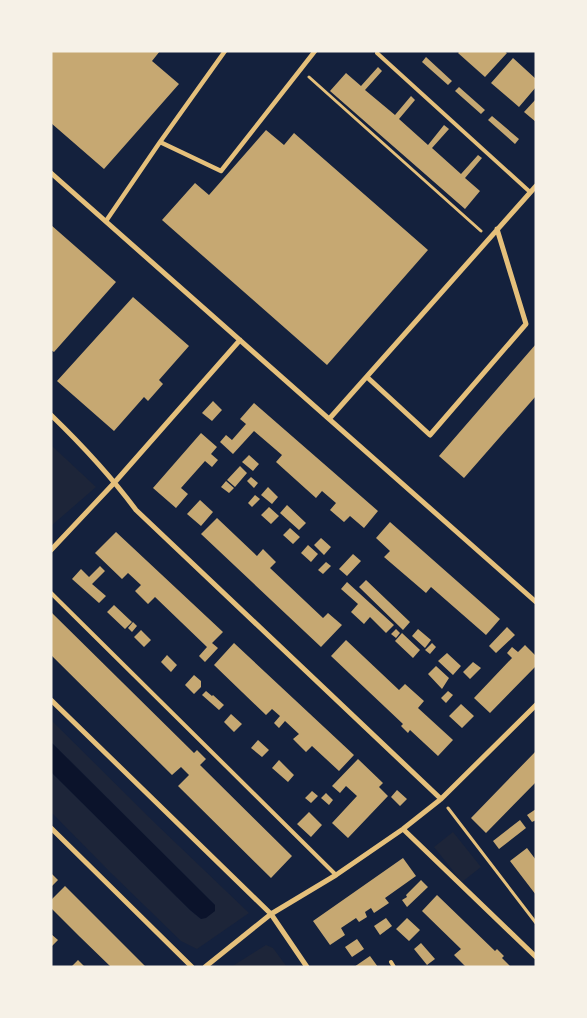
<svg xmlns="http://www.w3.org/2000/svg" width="587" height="1018" font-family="'Playfair Display',serif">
<rect width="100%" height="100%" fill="#14213d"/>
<path fill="#1d2539" d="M51,445L96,487L51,526Z
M51,720L158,826L249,913L197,949L181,941L110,872L51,812V772L190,910L201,919L215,911V905L51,742Z
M453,832L481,867L462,882L434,847Z
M266,945L273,948L287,967H231Z"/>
<path fill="#0b132b" d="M51,742L215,905V911L206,918L201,919L190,910L51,772Z"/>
<path fill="#c6a872" d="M51,51H160L152,61L179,84L104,169L51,123Z
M460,51H504L507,53L485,77L458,53Z
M426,57L452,81L448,85L422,62Z
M513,58L536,79V87L519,107L491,83Z
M378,67L382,71L365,90L395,115L411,96L415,100L399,119L428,145L444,125L449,129L432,148L461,174L478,155L482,158L465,178L480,191L465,209L330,91L346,73L361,86Z
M459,87L485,110L481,114L455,91Z
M536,99V122L524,112Z
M492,116L519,139L515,144L488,120Z
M266,130L284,145L294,133L428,250L327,365L162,220L195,183L209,195Z
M51,225L116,282L54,352L51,350Z
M133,297L189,346L159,380L163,384L148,401L144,397L114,431L57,381Z
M536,344V396L464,478L439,456Z
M213,401L222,410L212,421L202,413Z
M254,403L378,511L364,528L350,516L344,522L330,510L336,503L322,491L316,498L276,462L282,455L254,431L233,454L220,442L226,435L232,440L246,424L240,419Z
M201,433L217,447L211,454L218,460L212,467L205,461L181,488L188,494L176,508L153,488Z
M249,455L259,464L253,471L242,462Z
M240,466L247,473L235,487L227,480Z
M251,477L258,483L254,488L247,481Z
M226,481L234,488L229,493L221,487Z
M268,487L278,497L272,504L261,495Z
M255,495L260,499L252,507L248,503Z
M200,500L213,512L201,526L187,514Z
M287,505L306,523L299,530L280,513Z
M269,507L279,516L271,524L261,515Z
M217,518L257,556L263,549L276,562L270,568L323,618L328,613L342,625L321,647L201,534Z
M390,522L500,619L486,635L431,587L426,593L384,557L390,551L376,538Z
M290,528L300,537L293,544L283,535Z
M116,532L223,632L212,643L218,648L205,662L199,656L207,647L155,597L148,604L135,591L141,585L128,573L122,579L95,553Z
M321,538L331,547L324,555L314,545Z
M308,545L318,554L311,562L301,553Z
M353,554L361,561L347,576L339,569Z
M326,562L331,566L323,574L318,570Z
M100,566L105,571L92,584L106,596L99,603L72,579L81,569L89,577Z
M366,580L410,622L403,630L359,587Z
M347,582L394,625L386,633L370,617L364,624L351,612L358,604L341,589Z
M114,605L132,622L125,629L107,612Z
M51,612L194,753L197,750L206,759L200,765L292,856L271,878L178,786L189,775L181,767L172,775L51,655Z
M133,622L137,626L132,632L128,628Z
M507,627L515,635L496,653L489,646Z
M396,629L400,633L396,638L391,634Z
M418,629L431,640L425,648L412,636Z
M141,630L151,640L144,647L134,637Z
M402,633L420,650L413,658L395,641Z
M346,640L399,690L405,684L424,701L418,708L453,740L438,756L410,730L408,733L401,726L403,724L331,656Z
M234,643L354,755L339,771L312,746L306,752L293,739L299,734L285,721L279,728L274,723L280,716L272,709L266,715L214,665Z
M432,643L436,647L430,654L425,650Z
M525,645L536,656V666L490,713L474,698L512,658L507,653L512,647L518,652Z
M447,653L461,666L453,675L438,661Z
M167,655L177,665L171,672L161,662Z
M473,662L481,668L470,679L463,672Z
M436,666L449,678L442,689L428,674Z
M194,675L201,681V687L194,694L185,685Z
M206,691L212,696L213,695L224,705L219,710L202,695Z
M448,691L453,695L446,703L441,698Z
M461,704L474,716L462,728L449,716Z
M231,714L242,724L234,732L224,722Z
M258,740L269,750L262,757L251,748Z
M536,751V782L486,833L471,818Z
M358,759L383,783L379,787L388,796L348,838L332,823L357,796L346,786L340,793L332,786Z
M279,760L294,775L288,782L272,768Z
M397,790L407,799L400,806L391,797Z
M312,791L318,796L311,803L305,798Z
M326,793L333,800L329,805L321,798Z
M536,809V820L532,822L527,815Z
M309,812L322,825L311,837L297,824Z
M520,820L526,828L499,849L493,841Z
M527,848L536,860V895L510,861Z
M403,858L416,876L385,898L389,903L374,913L371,908L365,912L367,917L359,922L356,918L341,928L345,935L330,945L313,921Z
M51,873L58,880L51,887Z
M421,880L428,887L407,907L402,900L407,897L406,895Z
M65,886L146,967H111L79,936L51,908V900Z
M437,895L495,951L497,949L504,956L502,958L511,967H466L454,955L461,949L422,911Z
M386,918L392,926L380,935L374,926Z
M407,918L420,930L409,941L396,929Z
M51,934L58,940L51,947Z
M357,939L364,949L352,957L345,947Z
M421,943L435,959L427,965L414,949Z
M370,956L378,967H354Z
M78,960L85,967H71Z"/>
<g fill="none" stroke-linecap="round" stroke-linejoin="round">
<path stroke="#e5c07b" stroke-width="3" d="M309,77L481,231
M448,808L536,923"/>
<path stroke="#e5c07b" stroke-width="4" d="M377,53L530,192
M51,593L336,875
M391,962L394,967"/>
<path stroke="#e5c07b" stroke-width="4.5" d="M160,142L225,51
M106,221L160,142L221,171L315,51"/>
<path stroke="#e5c07b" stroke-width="5" d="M51,173L536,602
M367,377L430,435L526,324L497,229
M51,415C82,445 110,475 136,510L441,799
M330,418L536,186
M51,550L115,482L240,340
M51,700L271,914L307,967
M51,828L192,967
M403,829L536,957
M205,967L271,914L336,875L403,829L441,799L536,705"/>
</g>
<rect width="587" height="1018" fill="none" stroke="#f6f1e7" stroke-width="105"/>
</svg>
